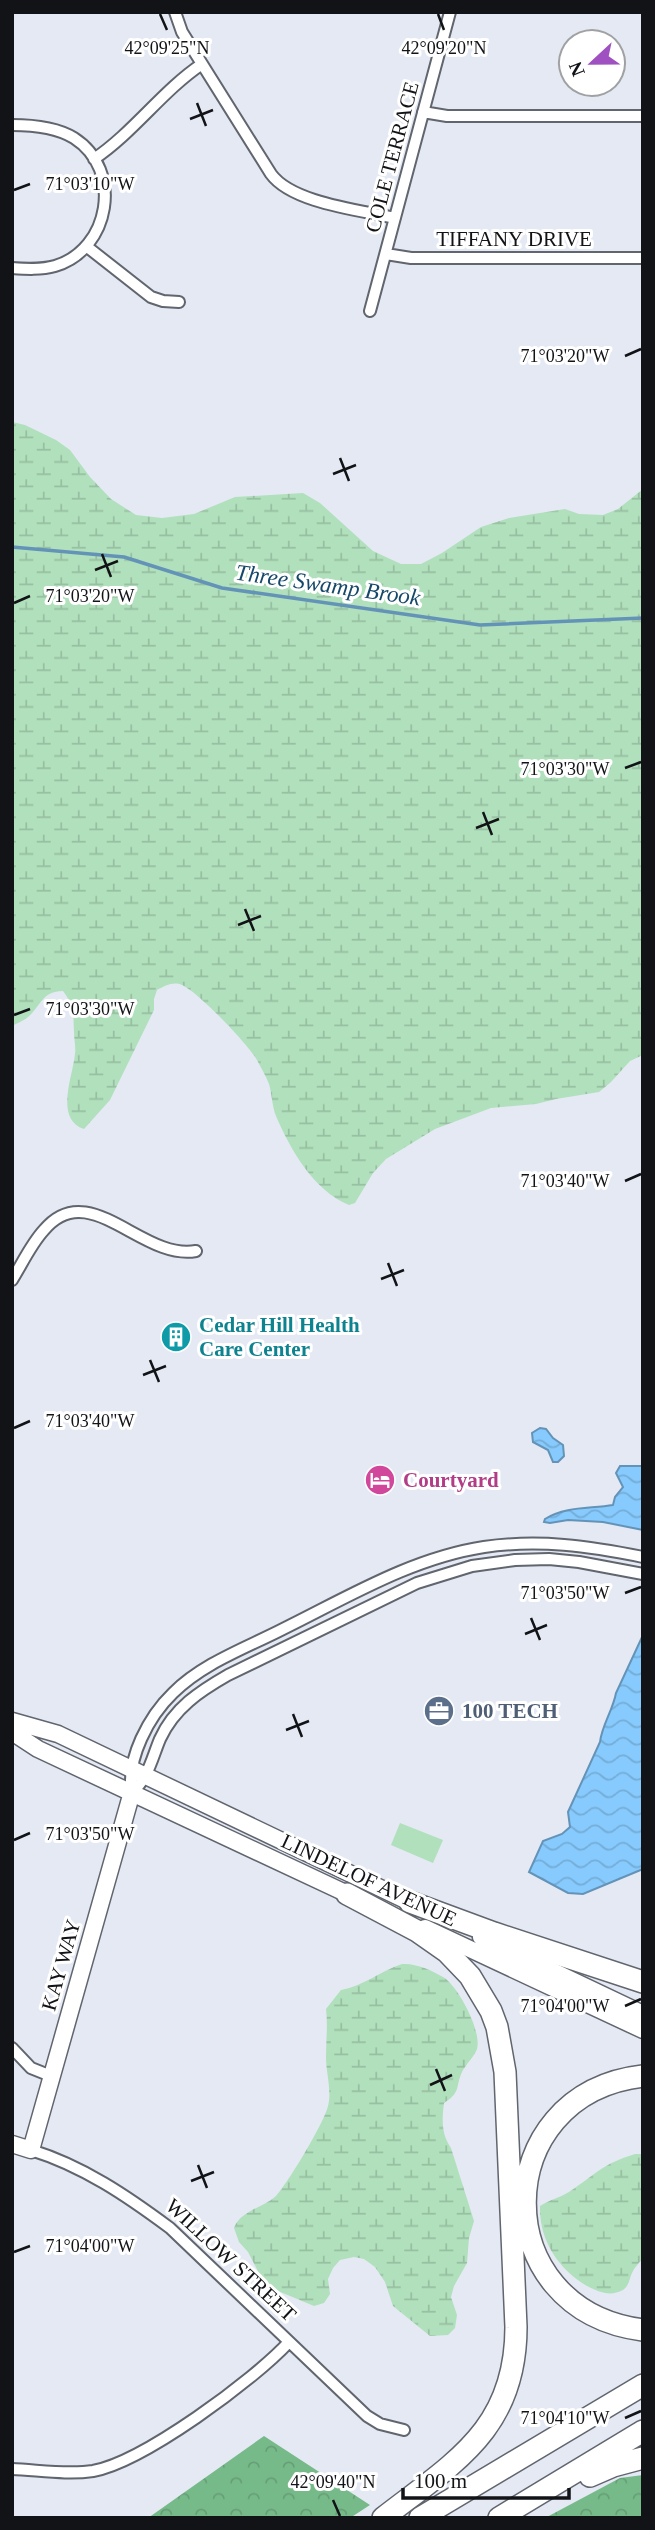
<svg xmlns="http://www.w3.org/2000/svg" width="655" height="2530" font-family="Georgia,serif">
<defs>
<pattern id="forest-crowns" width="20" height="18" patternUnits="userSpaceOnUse" patternTransform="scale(1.75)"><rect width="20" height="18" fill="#77ba89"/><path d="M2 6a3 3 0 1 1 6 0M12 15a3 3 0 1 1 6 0" fill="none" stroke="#669f76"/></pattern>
<pattern id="wetland-marsh" width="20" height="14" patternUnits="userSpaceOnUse" patternTransform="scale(1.75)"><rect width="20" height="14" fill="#b1e0bc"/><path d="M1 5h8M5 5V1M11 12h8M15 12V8" fill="none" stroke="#97bfa1"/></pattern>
<pattern id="water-waves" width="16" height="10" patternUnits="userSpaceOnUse" patternTransform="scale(1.75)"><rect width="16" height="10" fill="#87cafd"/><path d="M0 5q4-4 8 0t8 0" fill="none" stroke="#74add8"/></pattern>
</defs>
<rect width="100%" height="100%" fill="#e4e9f4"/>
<path fill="url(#forest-crowns)" d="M264,2436L370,2505L350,2518H148Z
M643,2475V2518H545L620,2478Z"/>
<path fill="url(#wetland-marsh)" d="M12,422L25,425L56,440L70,450L90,477L111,499L136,515L162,518L194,514L235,497L303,493L320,503L373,551L401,564H421L442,553L481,527L509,518L565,509L579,514L603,515L618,509L643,489V1055L630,1061L611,1082L599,1092L556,1099L536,1104L491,1108L435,1129L386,1159L373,1173L355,1203L349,1205C314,1191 290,1149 276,1116C272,1106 272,1094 269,1084C266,1076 261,1068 257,1060C248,1044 198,992 182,985C173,981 165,986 157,990L154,999V1010L110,1100L84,1129C54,1119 73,1076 75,1054C76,1047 74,1039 74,1032C73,1013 75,1007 63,991C42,991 41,1006 28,1017C23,1021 17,1023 12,1026Z
M402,1964C416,1963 431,1970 443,1977C458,1986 482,2031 477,2049C474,2057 466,2064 462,2072C455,2088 461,2092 444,2103C442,2119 441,2134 451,2148L474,2221L469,2238L467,2263L454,2286L451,2297L457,2315L455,2328L448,2335L430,2336L393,2306L385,2282L375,2267L364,2259L354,2257L340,2260L333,2268L328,2279L330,2294L324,2303L314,2306L278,2291L263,2281L248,2252L239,2242L234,2228C241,2210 263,2208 276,2196C288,2183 324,2123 328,2106C332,2091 326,2073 326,2057C326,2041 328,2025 326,2009L341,1990C364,1986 380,1971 402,1964Z
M635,2154H643V2258C640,2262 635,2267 633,2271C629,2278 630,2285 623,2290C610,2297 599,2292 587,2286C558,2269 539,2240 540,2206C549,2200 559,2198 569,2192C596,2174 602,2164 635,2154Z"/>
<path fill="#b1e0bc" d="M400,1823L443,1840L433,1863L391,1845Z"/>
<path fill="url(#water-waves)" stroke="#6493b8" stroke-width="2" d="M540,1428L546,1429L553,1438L563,1445L564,1456L558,1462H553L548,1450L533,1442L532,1433Z
M620,1466H643V1530L603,1522L568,1520L550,1523L544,1522L545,1519C566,1506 590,1509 613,1505L615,1497L623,1487L616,1473Z
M643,1635V1869L583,1894L568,1893L529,1872L543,1841L562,1834L570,1827L568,1812L600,1742C602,1725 613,1710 616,1693Z"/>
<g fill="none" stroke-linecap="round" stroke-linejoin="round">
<path stroke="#6493b8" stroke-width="3.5" d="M12,547L124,557L222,588L480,625L643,618"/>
<g stroke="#60656e" stroke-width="14">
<path id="street" d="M175,12L182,32L271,174C292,203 360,210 395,218
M423,112L447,116H643
M12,125C33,125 56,127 74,138C124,170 110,250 55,266C41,270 26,269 12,268
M94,159C134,132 162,91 202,64
M86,246L151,297L163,301L179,302
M386,254L411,258H643
M370,311L450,12
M12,1280C22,1264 31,1244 44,1230C89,1176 142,1261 196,1251
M132,1792C126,1759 149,1716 173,1693C203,1663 246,1648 283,1629C348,1597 412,1558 484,1547C539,1539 589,1546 643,1557
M132,1792C148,1779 152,1758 160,1739C174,1708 200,1691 228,1675L417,1583L472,1566L515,1560L549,1559L579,1562L643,1574
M12,2048L31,2068L51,2076
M31,2150C83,2166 127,2196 170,2228L367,2416L380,2424L404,2430
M12,2469C38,2470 67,2475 93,2471C143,2462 254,2380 289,2342"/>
</g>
<g stroke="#60656e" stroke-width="19">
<path id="secondary" d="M12,1721L58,1734L420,1907
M12,1732L38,1749L356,1898
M425,1928L643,2030
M481,1937L643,2014
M12,2144L31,2150L132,1792"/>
</g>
<g stroke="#60656e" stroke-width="24">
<path id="highway" d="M347,1894L417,1931L447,1952L470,1976L491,2011L497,2027L505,2072L516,2327C516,2429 455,2462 383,2518
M410,1902L494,1933L643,1982
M643,2076C487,2094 485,2310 643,2330
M590,2476L613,2466L643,2458
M420,2518L643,2385
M499,2518L643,2431"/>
</g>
<use href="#street" stroke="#fff" stroke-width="10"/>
<use href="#secondary" stroke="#fff" stroke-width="16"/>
<use href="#highway" stroke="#fff" stroke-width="21"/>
</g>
<path fill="none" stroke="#121317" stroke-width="2.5" d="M160,14L167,30M438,14L444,30M197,103L206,126M190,119L213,110M14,190L30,184M625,356L641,349M340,458L349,481M333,474L356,465M102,554L111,577M95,570L118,561M14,603L30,596M625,768L641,762M483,812L492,835M476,828L499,819M245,909L254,931M238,925L261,916M14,1015L30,1009M625,1181L641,1174M388,1263L397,1286M381,1279L404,1270M150,1360L159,1382M143,1375L166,1366M14,1428L30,1421M625,1593L641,1587M531,1618L540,1640M525,1634L547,1625M293,1714L302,1737M286,1730L309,1721M14,1840L30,1833M625,2006L641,1999M436,2069L445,2091M430,2085L452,2075M198,2165L207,2188M191,2181L214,2172M14,2252L30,2246M625,2418L641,2411M333,2500L340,2516"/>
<defs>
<g id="building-disc" transform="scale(1.575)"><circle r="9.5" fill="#0f9aa8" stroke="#fff"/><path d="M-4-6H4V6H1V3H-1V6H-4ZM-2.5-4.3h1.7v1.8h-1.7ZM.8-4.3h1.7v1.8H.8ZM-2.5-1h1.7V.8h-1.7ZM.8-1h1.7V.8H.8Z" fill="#fff"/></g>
<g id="hotel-disc" transform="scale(1.575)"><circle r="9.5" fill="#d1479c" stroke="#fff"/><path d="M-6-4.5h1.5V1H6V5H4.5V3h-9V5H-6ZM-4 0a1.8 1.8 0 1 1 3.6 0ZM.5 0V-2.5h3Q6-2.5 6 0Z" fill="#fff"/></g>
<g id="office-disc" transform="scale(1.575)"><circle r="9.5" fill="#5c6f8a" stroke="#fff"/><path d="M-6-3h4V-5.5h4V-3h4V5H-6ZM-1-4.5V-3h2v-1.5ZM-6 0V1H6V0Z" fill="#fff"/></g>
</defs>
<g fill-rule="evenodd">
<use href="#building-disc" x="176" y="1337"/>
<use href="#hotel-disc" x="380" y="1480"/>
<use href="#office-disc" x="439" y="1711"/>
</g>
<g text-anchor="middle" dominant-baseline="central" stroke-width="6" stroke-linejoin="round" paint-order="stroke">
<g font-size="21" fill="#121317" stroke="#fff">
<text transform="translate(392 157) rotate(-75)">COLE TERRACE</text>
<text x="514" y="239">TIFFANY DRIVE</text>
<text transform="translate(369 1880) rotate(25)">LINDELOF AVENUE</text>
<text transform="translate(61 1965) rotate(-74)">KAY WAY</text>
<text transform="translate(231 2260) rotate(43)">WILLOW STREET</text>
</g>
<g font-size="21" font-weight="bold" fill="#0d838f" stroke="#fff" text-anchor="start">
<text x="199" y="1325">Cedar Hill Health<tspan x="199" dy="24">Care Center</tspan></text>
</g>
<g font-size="21" font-weight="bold" fill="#b23c85" stroke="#fff" text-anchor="start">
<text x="403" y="1480">Courtyard</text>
</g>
<g font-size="21" font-weight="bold" fill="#4e5e75" stroke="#fff" text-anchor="start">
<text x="462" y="1711">100 TECH</text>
</g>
<g font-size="23" font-style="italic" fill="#16486a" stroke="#fff">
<text transform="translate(328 585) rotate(8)">Three Swamp Brook</text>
</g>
</g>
<g font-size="18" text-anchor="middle" fill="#121317" stroke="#fff" stroke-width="6" stroke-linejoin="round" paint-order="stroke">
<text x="167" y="54">42°09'25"N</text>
<text x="444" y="54">42°09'20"N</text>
<text x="90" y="190">71°03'10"W</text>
<text x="565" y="362">71°03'20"W</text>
<text x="90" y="602">71°03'20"W</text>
<text x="565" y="775">71°03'30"W</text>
<text x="90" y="1015">71°03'30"W</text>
<text x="565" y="1187">71°03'40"W</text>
<text x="90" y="1427">71°03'40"W</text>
<text x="565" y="1599">71°03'50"W</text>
<text x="90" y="1840">71°03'50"W</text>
<text x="565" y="2012">71°04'00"W</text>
<text x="90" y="2252">71°04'00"W</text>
<text x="565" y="2424">71°04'10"W</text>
<text x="333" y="2488">42°09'40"N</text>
</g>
<rect width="655" height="2530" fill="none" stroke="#121317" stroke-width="28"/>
<g transform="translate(592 63) rotate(248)"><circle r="33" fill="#ffffff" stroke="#a0a1a2" stroke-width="2"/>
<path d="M0-5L12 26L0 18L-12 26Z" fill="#9f50c1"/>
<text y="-10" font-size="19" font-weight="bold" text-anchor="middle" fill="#121317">N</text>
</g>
<path d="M403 2488v10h166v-10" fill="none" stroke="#121317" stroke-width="3.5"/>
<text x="414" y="2488" font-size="21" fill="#121317" stroke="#ffffff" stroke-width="5" paint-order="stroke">100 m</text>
</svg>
